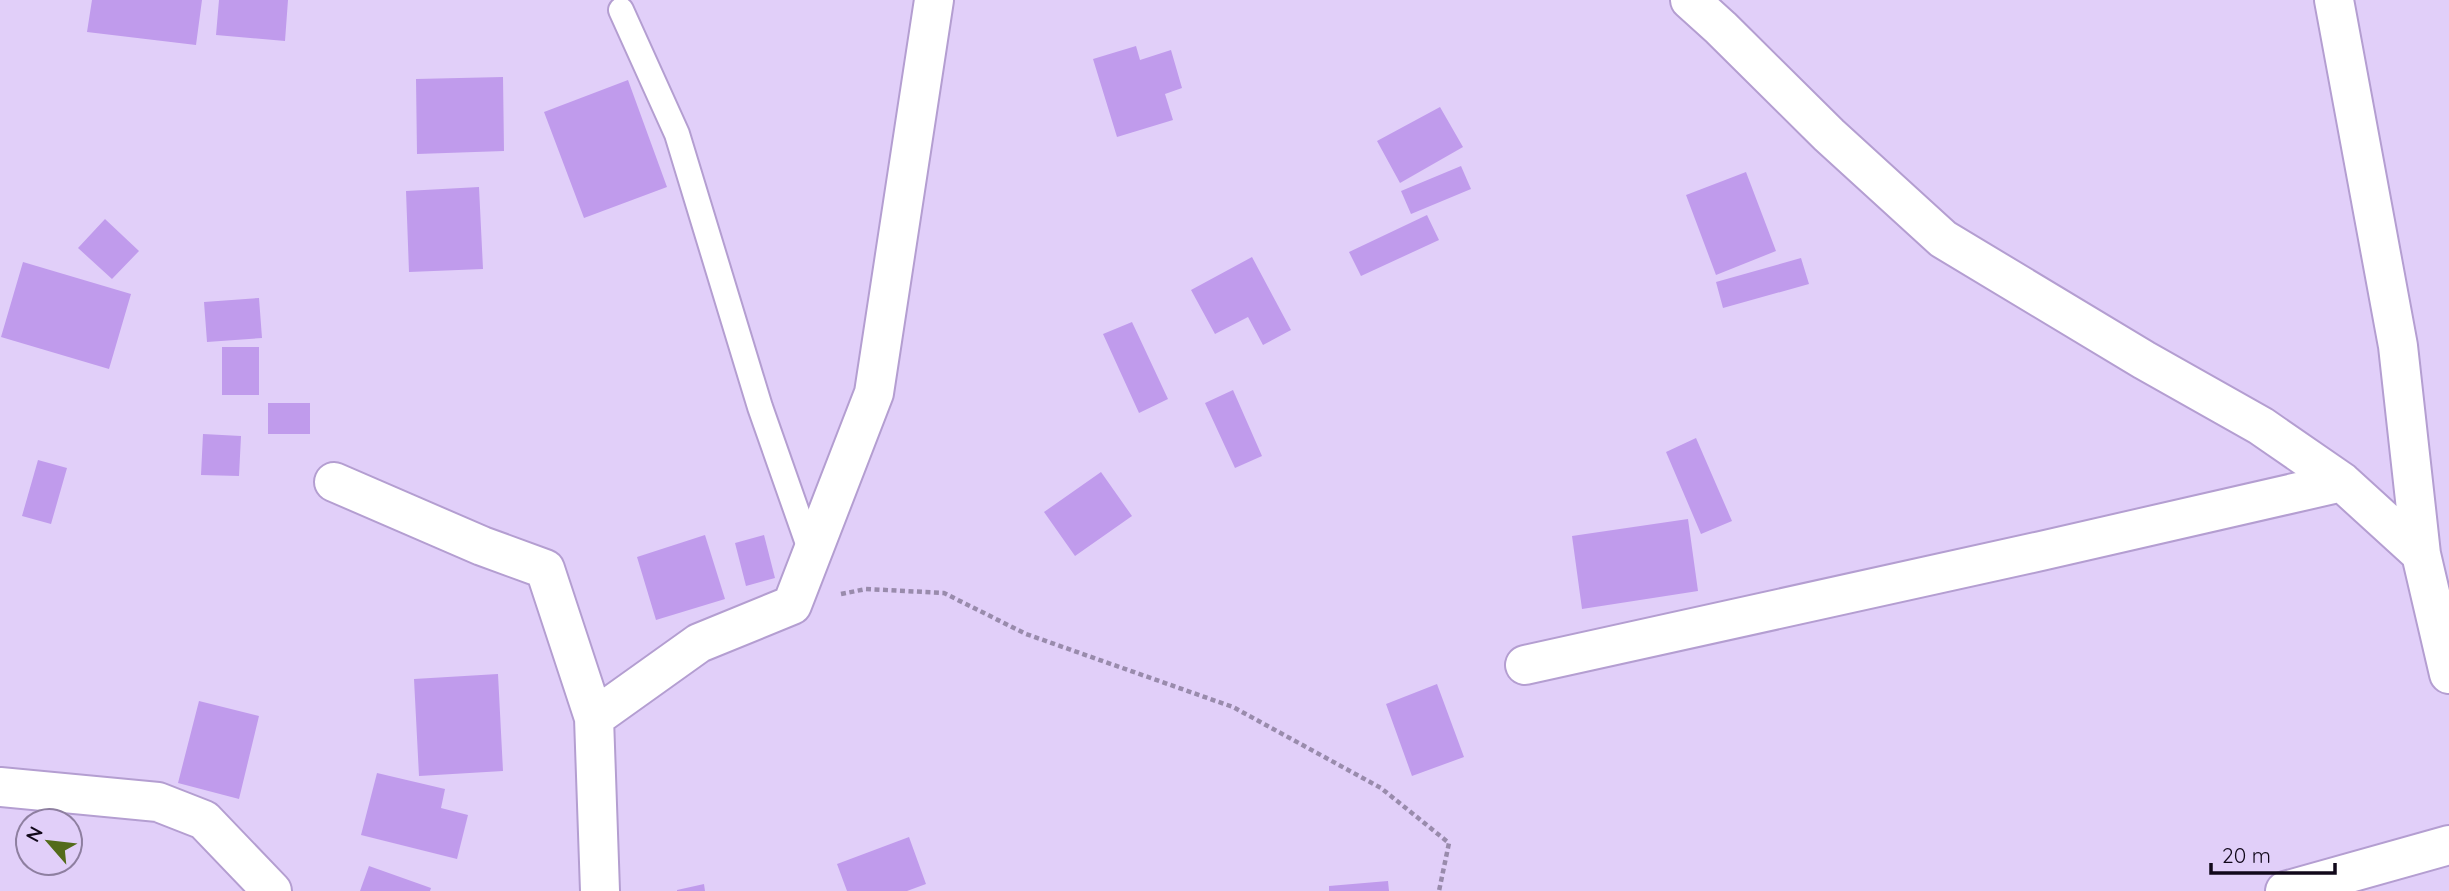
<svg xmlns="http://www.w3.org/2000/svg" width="2449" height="891" font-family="Quicksand,sans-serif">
<rect width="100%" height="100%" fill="#e1cff9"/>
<path fill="#c09bec" d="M92,0H202L196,45L87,32Z
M219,0H288L285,41L216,35Z
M1136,46L1140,60L1171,50L1182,88L1165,94L1173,120L1117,137L1093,59Z
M503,77L504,151L417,154L416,79Z
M628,80L667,187L584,218L544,112Z
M1440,107L1463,147L1400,183L1377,141Z
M1461,166L1471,189L1411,214L1401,191Z
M1746,172L1776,251L1716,275L1686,195Z
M479,187L483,269L409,272L406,191Z
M1427,215L1439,240L1361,276L1349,252Z
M105,219L139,251L112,279L78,248Z
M1252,257L1291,330L1263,345L1248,317L1215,334L1191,290Z
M1801,258L1809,284L1723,308L1716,282Z
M23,262L131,294L109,369L1,337Z
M259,298L262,338L207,342L204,302Z
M1132,322L1168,399L1139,413L1103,334Z
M222,347H259V395H222Z
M1233,390L1262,456L1235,468L1205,403Z
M268,403H310V434H268Z
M203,434L241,436L239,476L201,475Z
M1696,438L1732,521L1701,534L1666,452Z
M38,460L67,468L51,524L22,516Z
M1101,472L1132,516L1075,556L1044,512Z
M1688,519L1698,591L1582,609L1572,536Z
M705,535L725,599L656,620L637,557Z
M764,535L775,578L746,586L735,543Z
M498,674L503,771L419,776L414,679Z
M1437,684L1464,757L1412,776L1386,704Z
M199,701L259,716L239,799L178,783Z
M377,773L445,789L441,808L468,815L457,859L361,835Z
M909,837L926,884L907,891H847L837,864Z
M369,866L431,888L430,891H360Z
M1388,881L1389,891H1329V886Z
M704,884L705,891H677V890Z"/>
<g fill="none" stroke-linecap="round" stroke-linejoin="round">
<g stroke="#b49ed1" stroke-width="28">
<path id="service" d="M621,10L677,134L760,407L812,555"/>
</g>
<g stroke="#b49ed1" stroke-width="42">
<path id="minor" d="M1690,0L1721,28L1829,135L1943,239L2144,360L2261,426L2342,482L2421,554
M2334,0L2398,346L2421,554L2449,674
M334,482L482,546L545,569L594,718L600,891
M1525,665L2041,551L2342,482
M594,718L699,643L792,605L874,393L934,0
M0,787L158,802L204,820L272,891
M2285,891L2449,845"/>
</g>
<path stroke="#998bac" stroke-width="4.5" stroke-dasharray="5 3.5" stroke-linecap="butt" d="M841,594L866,589L944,593L1026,634L1233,707L1381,788L1449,843L1439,891"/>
<use href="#service" stroke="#fff" stroke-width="24"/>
<use href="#minor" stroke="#fff" stroke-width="38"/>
</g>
<g transform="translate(49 842) rotate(298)"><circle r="33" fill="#e1cff9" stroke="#8e7fa0" stroke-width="2"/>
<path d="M0-5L12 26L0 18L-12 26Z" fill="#536b1b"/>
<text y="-10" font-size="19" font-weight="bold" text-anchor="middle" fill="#11081a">N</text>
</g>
<path d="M2211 863v10h124v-10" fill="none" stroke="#11081a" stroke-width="3.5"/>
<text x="2222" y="863" font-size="21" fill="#11081a" stroke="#e1cff9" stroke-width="5" paint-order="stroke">20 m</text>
</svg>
